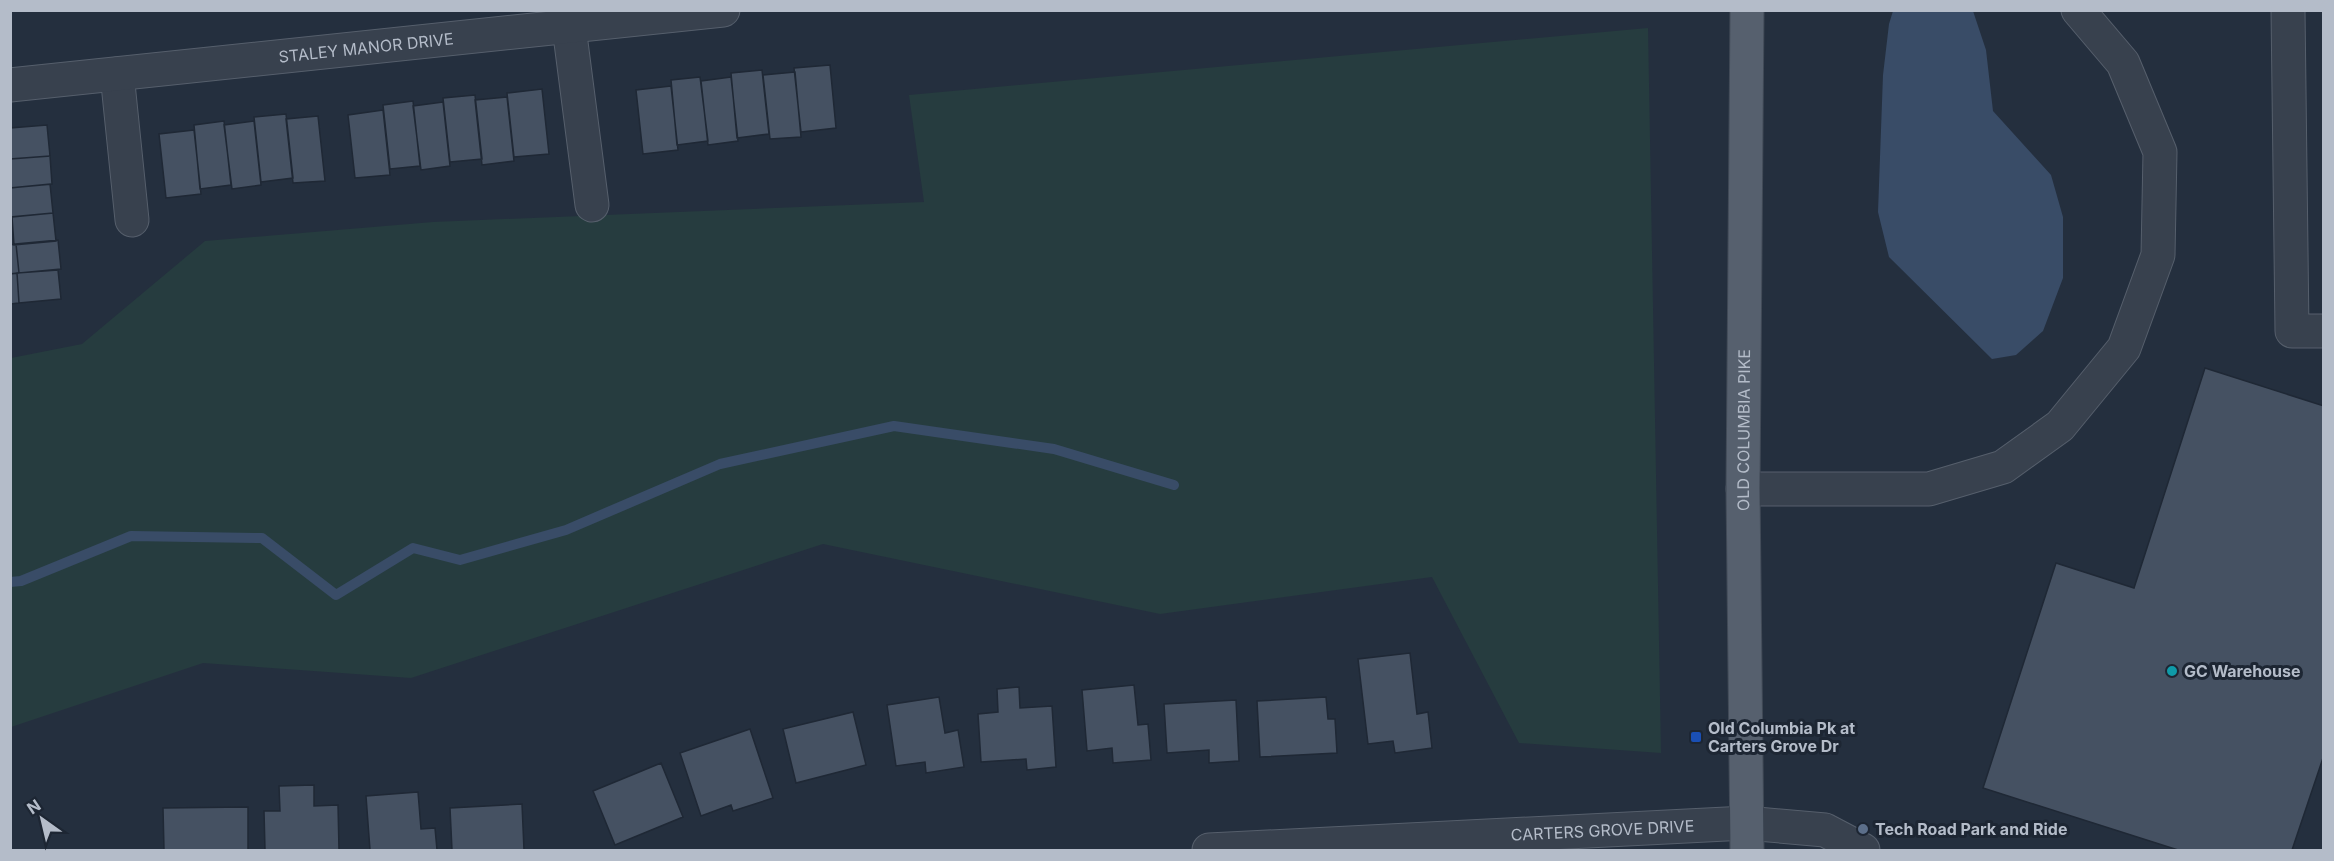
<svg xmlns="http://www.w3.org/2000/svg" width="2334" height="861" font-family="Inter,sans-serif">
<rect width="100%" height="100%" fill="#242f3e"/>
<path fill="#263c3f" d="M1648,28L1661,753L1519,743L1432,577L1160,614L823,544L411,678L203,663L11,727V358L82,344L205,241L433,222L924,202L909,95Z"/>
<path fill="#394c67" d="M1893,11H1973L1986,50L1993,111L2051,175L2063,217V278L2043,331L2016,355L1992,359L1889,257L1878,212L1883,75L1889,24Z"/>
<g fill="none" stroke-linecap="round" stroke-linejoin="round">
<path stroke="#394c67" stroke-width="10" d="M10,582L21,581L131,536L262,538L336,595L413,548L460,560L566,530L720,464L894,426L1054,449L1174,485"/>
</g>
<path fill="#455162" stroke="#1f2835" stroke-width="1.5" d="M830,65L836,128L801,132L794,68Z
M762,70L769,134L737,138L731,73Z
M795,72L801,137L770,139L763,75Z
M700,77L708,141L677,145L671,80Z
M731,77L738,141L708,145L701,81Z
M671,86L678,150L643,154L636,90Z
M542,89L549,154L514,157L507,93Z
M475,95L482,159L450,162L443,98Z
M507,97L514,161L482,165L475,100Z
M413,101L420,166L390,169L383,105Z
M443,102L450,166L421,170L413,106Z
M383,110L390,175L355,178L348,115Z
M286,114L293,178L261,182L254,117Z
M318,116L325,181L293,183L286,119Z
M224,121L231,185L200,189L194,125Z
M254,121L261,185L232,189L224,125Z
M47,125L50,156L10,159V128Z
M194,130L201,194L166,198L159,134Z
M50,156L52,184L10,188V159Z
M50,184L53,213L10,217V188Z
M53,213L56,241L14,245L12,217Z
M58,240L61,269L19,273L16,244Z
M16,244L19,273L10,274V245Z
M58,270L61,299L19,303L17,273Z
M17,273L19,303L10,304V274Z
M2205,368L2324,406V755L2292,850H2178L1983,788L2056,563L2134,588Z
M1410,653L1417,714L1428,712L1432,748L1395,753L1393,741L1368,744L1358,659Z
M1134,685L1138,725L1148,724L1151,760L1113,763L1112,748L1087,751L1082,690Z
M1019,687L1020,708L1052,706L1056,767L1027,770L1026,759L981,762L978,714L998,712L997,689Z
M939,697L945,733L958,730L964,767L926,773L925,762L896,766L887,705Z
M1326,697L1328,719H1335L1337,753L1260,757L1257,701Z
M1236,700L1239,761L1209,763V750L1167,753L1164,704Z
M853,712L866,765L796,783L783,729Z
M750,729L773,798L733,811L731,805L701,816L680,753Z
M661,763L683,817L615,845L593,791Z
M314,785V806L338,805L339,850H265L264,811H280L279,786Z
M418,792L421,829L435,828L437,850H370L366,796Z
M522,804L524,850H452L450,808Z
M248,807V850H164L163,808Z"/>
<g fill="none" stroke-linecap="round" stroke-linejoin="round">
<g stroke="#565f6c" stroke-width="35">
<g id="minor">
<path d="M2288,10L2292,331H2324"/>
<path d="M569,27L592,205"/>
<path d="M117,74L132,220"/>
<path id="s1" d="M10,85L723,10"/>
<path d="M1743,489H1929L2003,467L2060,426L2124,348L2158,255L2160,152L2123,63L2078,10"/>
<path id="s2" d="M1209,850L1746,823L1825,830L1863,850"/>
</g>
</g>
<g stroke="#414a57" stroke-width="35">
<g id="major">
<path id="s3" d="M1747,850L1743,489L1747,10"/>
</g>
</g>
<use href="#minor" stroke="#38414e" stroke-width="33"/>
<use href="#major" stroke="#56606e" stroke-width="33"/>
</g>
<circle fill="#0f9aa8" stroke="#1d2633" stroke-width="2" cx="2172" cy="671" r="6"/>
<rect fill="#1a4fb4" stroke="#1d2633" stroke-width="2" x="1690" y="731" width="12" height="12" rx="3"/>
<circle fill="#5c6f8a" stroke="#1d2633" stroke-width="2" cx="1863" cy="829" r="6"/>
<g text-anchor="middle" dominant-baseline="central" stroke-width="6" stroke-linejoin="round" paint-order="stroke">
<g font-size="16" fill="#b4bcc9" stroke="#1d2633">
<text stroke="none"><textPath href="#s1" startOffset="358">STALEY MANOR DRIVE</textPath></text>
<text stroke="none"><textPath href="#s3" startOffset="420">OLD COLUMBIA PIKE</textPath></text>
<text stroke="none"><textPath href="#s2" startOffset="394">CARTERS GROVE DRIVE</textPath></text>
</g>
<g font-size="16" font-weight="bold" fill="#b4bcc9" stroke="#1d2633" text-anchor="start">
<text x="2184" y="671">GC Warehouse</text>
<text x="1708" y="728">Old Columbia Pk at<tspan x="1708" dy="18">Carters Grove Dr</tspan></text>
<text x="1875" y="829">Tech Road Park and Ride</text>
</g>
</g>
<rect width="2334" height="861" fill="none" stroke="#b4bcc9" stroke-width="24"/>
<g transform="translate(42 819) rotate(326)" stroke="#1d2633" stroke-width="4.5" paint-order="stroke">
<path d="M0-4.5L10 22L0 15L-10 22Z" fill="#b4bcc9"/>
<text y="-9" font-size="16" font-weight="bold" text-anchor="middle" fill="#b4bcc9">N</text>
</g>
</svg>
